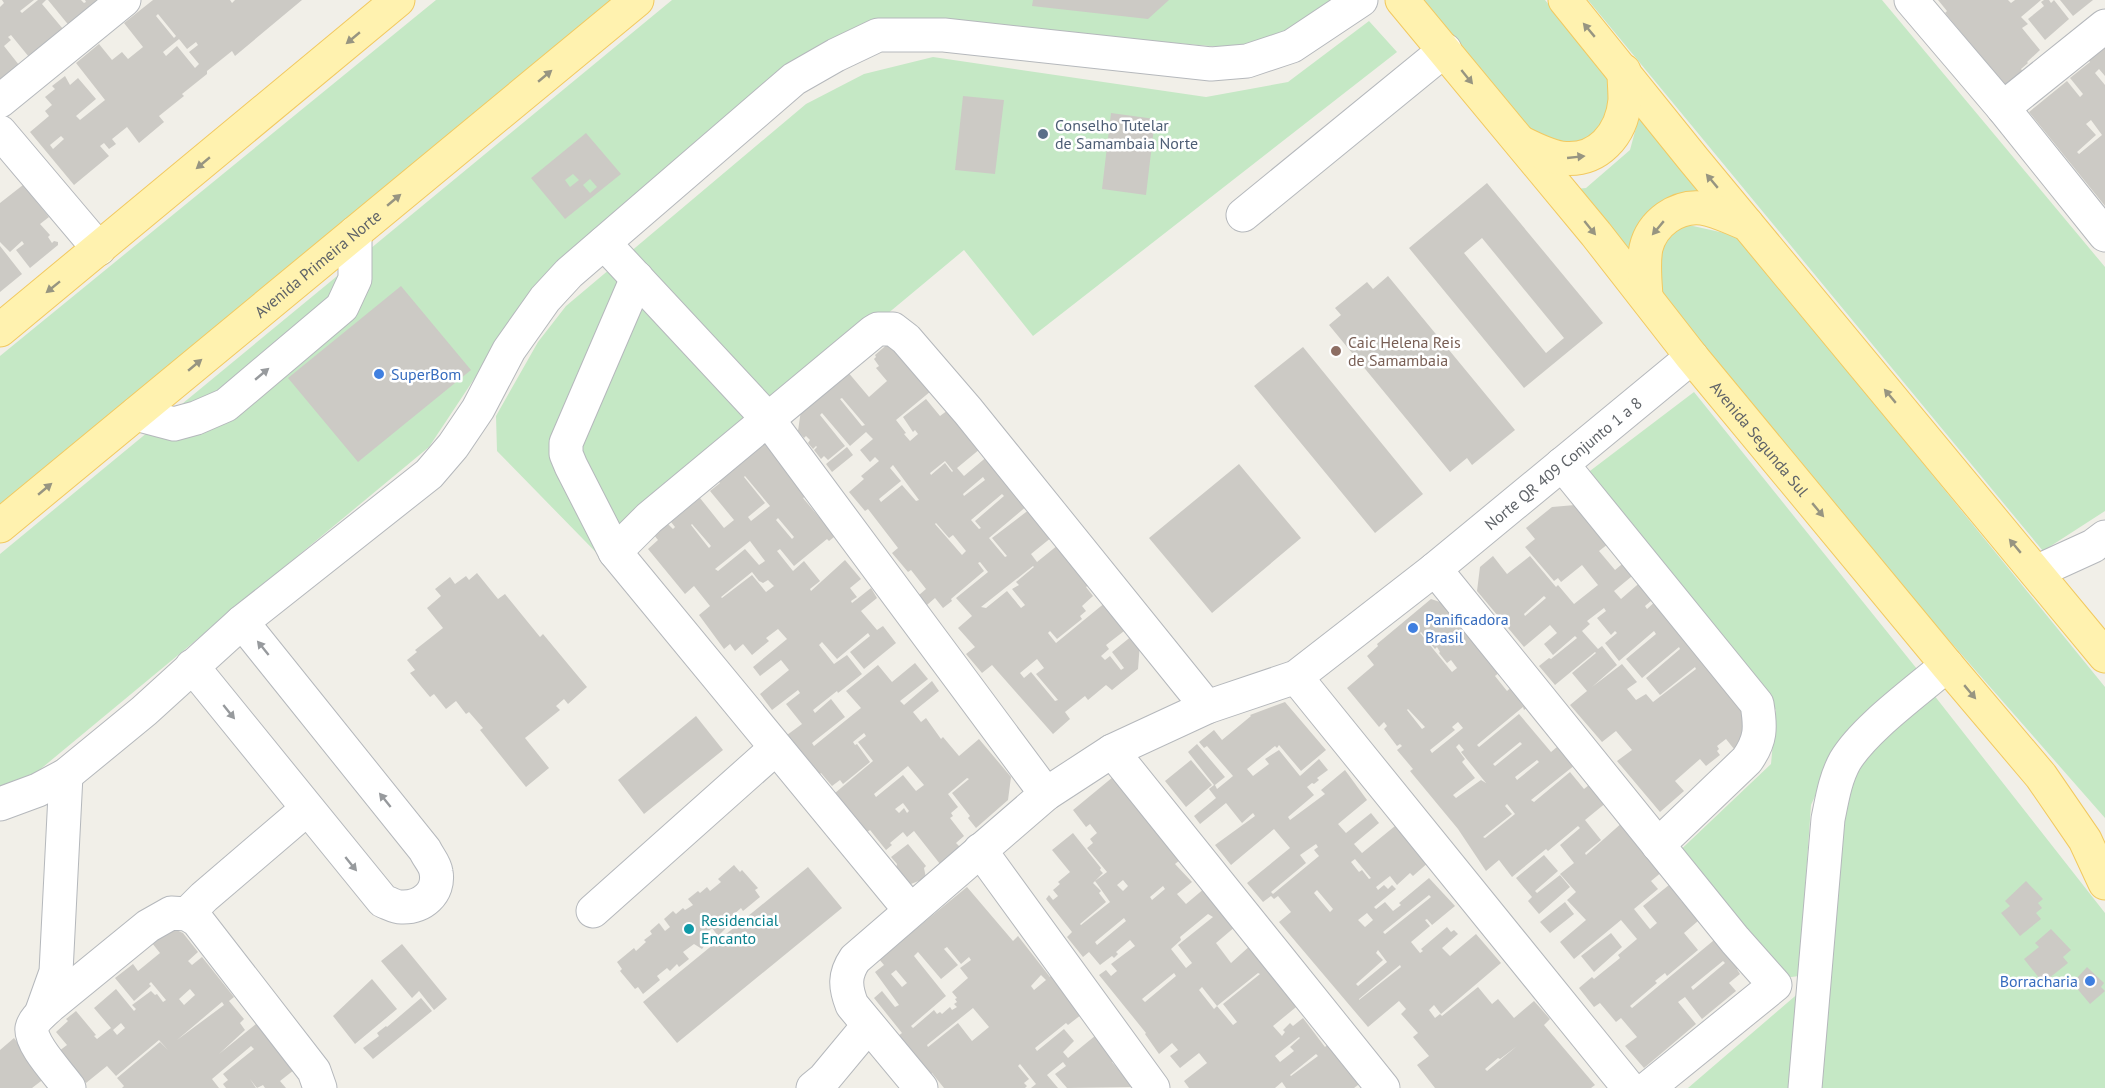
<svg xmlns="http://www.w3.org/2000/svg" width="2105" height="1088" font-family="'PT Sans',sans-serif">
<rect width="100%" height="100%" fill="#f1efe8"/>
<path fill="#c5e8c5" d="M436,0H617L0,513V356Z
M672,0H1344L1292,36L1244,49L891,18L804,54L537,284L429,447L37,772L0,788V554Z
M1407,0H1545L1619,91L1609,127L1568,159L1537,156Z
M1588,0H1882L2105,267V511L2043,551Z
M1369,21L1397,52L1033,336L964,250L622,535L625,582L497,451L496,416L538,342L566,306L806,104L864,74L933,57L1206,97L1288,82Z
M1640,113L1716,201L1671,203L1630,277L1556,191L1586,188L1630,150Z
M1684,224L1738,236L2105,687V818L1654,304L1655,252Z
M1694,392L1917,669L1839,745L1811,805L1799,976L1767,980L1672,858L1771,764L1776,710L1582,477Z
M1919,676L2105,913V1088H1688L1808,985L1818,807Z"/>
<path fill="#cccac5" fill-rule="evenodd" d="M2,0H34L20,11L22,13L38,0H46L42,4L63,29L29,57L11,35L8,37L11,40L4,46L19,65L0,81V7L4,3Z
M48,0H81L84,3L86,2L85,0H105L71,28Z
M153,0H230L232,3L235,0H302L235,56L232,51L207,71V74L182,94L184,96L159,116L164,122L139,143L127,127L112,139L116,144L109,149L104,143L100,146L109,156L74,185L30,132L49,116L45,111L52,105L45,97L55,89L52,86L65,76L70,85L78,78L96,99L76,116L80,120L105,100L76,63L99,44L112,60L122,52L128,59L143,47L124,23ZM158,14L176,36L174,38L156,16ZM179,39L187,49L196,42L198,45L189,52L199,64L195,68L177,46L166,56L163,52ZM61,136L64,139L53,149L50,145Z
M1033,0H1169L1148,19L1032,6Z
M1938,0H2008L2011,3L2015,0H2041L2021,17L2028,24L2022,28L2040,50L2027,62L2028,63L2021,69L2023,72L2006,86L1945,13L1947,11Z
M2044,0H2049L2051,3L2054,0L2069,19L2045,40L2028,19L2044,6L2041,2Z
M2060,0H2093L2073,16Z
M2105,43V76L2099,69L2095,73L2105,85V206L2029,112L2067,81L2080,97L2083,94L2070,78L2090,62L2087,58ZM2091,120L2102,135L2079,154L2077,152L2096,135L2086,124Z
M963,96L1004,100L995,174L955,170Z
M1111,113L1155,119L1146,195L1102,189Z
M586,133L621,174L565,219L531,178ZM573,174L579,180L570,187L565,180ZM590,179L597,187L590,193L583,185Z
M1487,183L1603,323L1524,388L1409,248ZM1482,238L1564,338L1546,353L1464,253Z
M23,185L49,217L40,224L50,235L48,237L52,243L54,241L58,242V245L30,268L16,250L24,244L22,241L10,252L0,242V203Z
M0,246L22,274L0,292Z
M1388,276L1515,430L1472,465L1467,458L1450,472L1329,325L1341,315L1335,308L1367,282L1373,289Z
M401,286L471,370L358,462L288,378Z
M890,342L931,391L896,420L906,433L904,434L910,441L918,434L915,430L913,432L903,417L926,399L940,416L952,407L986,444L957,468L964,476L989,455L1028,505L989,538L1005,557L1007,556L992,538L1030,509L1052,537L1031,554L1037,562L1058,545L1094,581L1086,587L1093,596L1082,606L1086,611L1080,616L1082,619L1057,639L1050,631L1048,633L1056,643L1106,602L1128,628L1106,645L1109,649L1101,656L1105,660L1110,656L1121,670L1124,668L1112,652L1133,635L1140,643L1138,669L1112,690L1106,685L1088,700L1085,696L1065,712L1070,719L1053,734L992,665L982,673L966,654L975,647L958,628L972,616L956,598L988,572L980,562L978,563L984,571L951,599L952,601L943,608L935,598L927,605L919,595L926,589L911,570L908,572L892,553L898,548L868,509L865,511L849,492L864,479L861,476L879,461L875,457L870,462L860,450L873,439L866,432L850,446L822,413L820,415L845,446L828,460L824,456L821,459L814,450L817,447L816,446L813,449L808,443L810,440L806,436L804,438L798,431L801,410L847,371L869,397L887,381L876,368L879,366L874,359L876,357L875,355ZM842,398L865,425L862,426L840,399ZM945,461L953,471L952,472L945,463L931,475L930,473ZM893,465L919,500L916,501L902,485L881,502L879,499L901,481L890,468ZM983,477L985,480L964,496L963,494ZM1002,494L1004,496L975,521L981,528L979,529L971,520ZM936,523L949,538L953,535L966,551L962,555L935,524ZM1033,566L1034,567L1016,582L1019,585L1012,589L1025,605L1021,608L1007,591L986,608L981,607ZM1037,659L1044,668L1036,674L1058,700L1055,701L1031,672L1024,678L1020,673Z
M1303,347L1423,494L1375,533L1254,386Z
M762,442L773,445L812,491L803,498L819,517L823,513L839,533L829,541L827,539L794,566L780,549L777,551L793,571L804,561L820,581L810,589L811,591L845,560L861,579L850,588L857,597L851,601L852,603L871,588L877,598L861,611L877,630L883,626L896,643L864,669L850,652L870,636L868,633L837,659L822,642L819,645L834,664L847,655L862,674L838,693L837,691L813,710L815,713L831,699L845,717L812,743L814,746L861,708L846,691L878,665L892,682L915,663L928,679L900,701L904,705L932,681L939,691L913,712L921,722L926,718L941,739L943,737L959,756L979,739L1011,777L1008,800L976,828L968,818L970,816L952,793L969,779L967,778L948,794L958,807L951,813L953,816L950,818L964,836L956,843L961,848L940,864L914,831L907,837L903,832L890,843L892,845L886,850L870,830L867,832L835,793L873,761L858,742L866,736L864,733L853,742L855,745L857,744L870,762L843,784L840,780L832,786L821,773L819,775L787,735L802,724L786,704L800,693L798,690L772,710L760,694L789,670L781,660L760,676L753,667L787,639L778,629L766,638L769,641L752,655L743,644L735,651L730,644L724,649L699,615L710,606L694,586L685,594L648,549L658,540L654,535L668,524L673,529L675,527L671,522L700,498L724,528L734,520L710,491L720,483L716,478ZM745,476L770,506L751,521L748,517L765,503L744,477ZM778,518L794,537L792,539L776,520ZM692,524L711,546L709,548L691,525ZM750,541L765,561L759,565L745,549L718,571L715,569ZM752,572L759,581L763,583L768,580L774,586L766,592L752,575L722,598L721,597ZM908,766L924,785L916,791L903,775L876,797L874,794ZM903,803L909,811L907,813L904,808L899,813L895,809Z
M847,447L853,455L832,472L826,464Z
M1239,464L1301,538L1212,613L1149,538Z
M1575,505L1608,544L1599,551L1615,570L1627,560L1637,572L1614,591L1621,599L1644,579L1658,595L1645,606L1647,609L1657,600L1747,713L1738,754L1726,739L1717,746L1719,749L1717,751L1720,755L1706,766L1700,759L1675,781L1684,791L1660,812L1617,761L1632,750L1616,731L1602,742L1570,705L1587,691L1572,673L1596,653L1595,652L1555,685L1539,666L1549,658L1551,659L1577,638L1575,636L1553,655L1544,644L1557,633L1550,625L1524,647L1477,591L1480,567L1493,556L1507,574L1530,556L1556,587L1558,585L1574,604L1598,585L1582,565L1561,582L1558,578L1554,581L1525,547L1535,539L1526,528L1552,507ZM1544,596L1546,598L1525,616L1524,614ZM1604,608L1606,611L1597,618L1611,635L1615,631L1617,633L1605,643L1619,661L1654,631L1656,634L1626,659L1642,678L1679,647L1680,649L1646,678L1660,695L1695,667L1696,669L1653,702L1646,694L1636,700L1627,689L1637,682L1622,664L1592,687L1617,665L1602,646L1598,649L1582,631L1590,624L1587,621Z
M477,573L498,599L505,594L540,637L543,634L587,687L568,704L564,699L556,706L560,710L525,738L549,768L526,787L480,730L483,728L469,712L466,714L456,701L446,709L434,694L430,697L410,673L415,670L407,660L417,652L415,650L443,628L427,608L441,596L435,589L450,577L455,584L466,576L469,580Z
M1431,599L1449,605L1500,672L1495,676L1507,691L1516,683L1532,703L1524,710L1523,707L1477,745L1479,747L1519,714L1551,752L1563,742L1580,761L1531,800L1534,802L1570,772L1584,789L1594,781L1607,802L1585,820L1601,840L1585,853L1586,855L1624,821L1663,871L1651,881L1658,889L1634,909L1650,929L1657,923L1643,906L1669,885L1682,902L1690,896L1705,915L1684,933L1698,950L1667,976L1665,973L1655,981L1657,983L1630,1006L1632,1008L1719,936L1741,965L1737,969L1740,974L1729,983L1736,991L1702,1019L1685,997L1678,1002L1696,1024L1644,1068L1625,1046L1637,1037L1621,1018L1616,1022L1600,1003L1594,1007L1579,988L1592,977L1594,979L1620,958L1618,955L1637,939L1621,920L1574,959L1560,942L1586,920L1567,900L1576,892L1560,874L1574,863L1560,845L1580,828L1578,826L1548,851L1546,849L1512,877L1499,860L1486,871L1458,829L1410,771L1413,769L1397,750L1402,746L1400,744L1397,746L1384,729L1387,726L1384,722L1379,727L1347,688L1374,665L1367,656L1378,646L1377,644ZM1421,632L1435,649L1437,647L1440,652L1439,653L1447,663L1451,660L1457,668L1452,672L1420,633ZM1408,709L1425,727L1422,729L1407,710ZM1458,722L1463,728L1432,753L1430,750L1455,730L1452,727ZM1520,742L1522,744L1495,766L1493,764ZM1459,744L1464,750L1461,752L1486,783L1481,780L1456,798L1453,795L1475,778L1462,762L1465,759L1456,747ZM1537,760L1539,762L1517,780L1515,777ZM1507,804L1515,814L1485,838L1483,837L1512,814L1505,806ZM1723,961L1725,963L1693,990L1691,987Z
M1285,702L1326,750L1301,771L1279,745L1277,748L1275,746L1247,769L1253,776L1269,764L1265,759L1279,750L1300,776L1319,759L1328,770L1317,778L1319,780L1314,784L1312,783L1307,787L1314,795L1288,817L1290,820L1325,794L1321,790L1345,770L1367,800L1338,824L1346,833L1371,813L1379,823L1354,844L1362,853L1395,826L1410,844L1414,842L1430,861L1413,876L1410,873L1397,885L1390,876L1376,887L1378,890L1384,885L1388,889L1392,885L1396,889L1374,907L1376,909L1385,902L1393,911L1401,905L1399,903L1429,878L1455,906L1432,925L1427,919L1425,920L1430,926L1411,942L1420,953L1423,951L1421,949L1447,927L1451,932L1454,930L1458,934L1442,948L1450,956L1476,934L1501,963L1441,1014L1434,1005L1429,1010L1435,1018L1440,1014L1442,1016L1478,987L1492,1004L1498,999L1514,1018L1534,1001L1550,1019L1544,1025L1595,1085L1591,1088H1435L1417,1065L1429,1056L1413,1037L1418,1033L1401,1014L1406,1009L1399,1001L1368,1027L1279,922L1291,912L1278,896L1274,899L1271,896L1263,902L1247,883L1290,848L1274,829L1231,865L1215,845L1255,816L1253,813L1242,823L1226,803L1200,824L1194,816L1216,798L1209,789L1214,785L1188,752L1197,744L1225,777L1215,785L1217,789L1233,776L1207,746L1204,748L1199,742L1214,730L1222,740L1251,716L1250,715ZM1316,844L1318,847L1314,850L1319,856L1273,894L1271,892L1306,863L1300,855ZM1355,859L1371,878L1369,879L1362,870L1359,872L1351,862ZM1317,890L1333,909L1330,912L1314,893ZM1429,895L1431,897L1385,934L1383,932ZM1367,913L1373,920L1365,927L1358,920ZM1378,950L1387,962L1358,986L1356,984L1383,960L1376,953ZM1400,965L1401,967L1359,1000V999ZM1517,1046L1487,1071L1485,1069L1498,1058L1500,1059Z
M696,716L723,750L644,814L618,780Z
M1191,760L1212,785L1186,807L1165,781Z
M1113,777L1180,860L1175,864L1192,882L1177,894L1186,904L1205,888L1236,926L1216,943L1231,963L1252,944L1301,1003L1273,1026L1282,1036L1285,1032L1283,1030L1290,1023L1293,1026L1303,1018L1325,1047L1328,1044L1362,1082L1354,1088H1286L1282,1082L1275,1088H1189L1184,1081L1207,1063L1199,1053L1180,1068L1170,1056L1178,1050L1172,1043L1159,1054L1145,1034L1146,1033L1099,975L1106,970L1111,976L1117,971L1111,964L1135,946L1130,940L1116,952L1118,954L1114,958L1112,956L1100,965L1089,952L1083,957L1067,937L1072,932L1046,899L1049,895L1053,900L1058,896L1053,890L1060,884L1058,882L1070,872L1052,850L1073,833L1101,868L1100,870L1103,873L1093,883L1101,891L1099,893L1106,902L1080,924L1081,925L1110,902L1095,881L1107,872L1087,848L1093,843L1090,839L1097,833L1090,824L1086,827L1073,810ZM1123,880L1128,886L1123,891L1117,885ZM1163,886L1165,889L1152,900L1150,897ZM1208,914L1213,917L1178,945L1192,963L1186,968L1171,949L1181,940L1180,937ZM1124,918L1126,921L1097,945L1095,942ZM1174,973L1176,976L1145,1002L1142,999ZM1258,973L1260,974L1223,1004L1237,1022L1233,1025L1217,1006L1214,1009L1199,990L1202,987L1217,1006ZM1299,1037L1300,1038L1290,1047L1294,1051L1280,1062L1275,1056ZM1316,1054L1318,1056L1291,1076L1290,1075Z
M908,844L926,866L924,868L926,878L911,884L903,881L895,873L897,864L891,857Z
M1544,855L1558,871L1535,891L1537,893L1560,875L1570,887L1539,914L1528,901L1532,897L1516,878Z
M734,865L740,872L742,870L758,888L755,890L760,897L743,911L741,908L731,917L734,920L718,936L712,928L702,937L706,943L702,949L694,944L683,952L689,959L679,967L677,964L670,971L667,968L657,976L660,980L643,994L638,987L635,989L620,971L622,969L617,962L634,948L636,951L646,942L644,940L652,934L650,931L659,923L665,931L670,927L664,919L673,911L676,914L683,908L685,910L693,905L688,899L698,891L700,893L707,887L710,891L721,882L718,879Z
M808,867L842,908L677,1043L643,1002Z
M2026,881L2043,899L2038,903L2042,908L2036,913L2041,919L2020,936L2001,913L2010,906L2005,901Z
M967,887L1013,941L1018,936L1050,977L1055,972L1086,1011L1068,1025L1066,1023L1035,1048L1037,1051L1064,1029L1074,1041L1063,1052L1068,1058L1101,1031L1120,1054L1112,1062L1133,1087L1067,1088L1055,1074L1066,1066L1063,1062L1047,1075L1058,1088H1031L1036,1084L1020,1064L1018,1066L1029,1079L1024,1083L1027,1086L1025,1088H944L932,1073L930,1075L898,1036L902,1033L874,998L882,991L895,1007L899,1005L875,972L884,965L879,959ZM947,947L961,964L969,957L971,960L960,968L968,978L952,992L957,998L955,999L957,1002L954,1004L957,1007L952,1010L950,1007L942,1014L940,1012L937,1014L934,1010L913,1028L911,1026L946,996L914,956L918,952L941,979L958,965L944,949ZM896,970L907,983L902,987L891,974ZM1041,975L1046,980L1034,990L1031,986ZM973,1008L989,1027L972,1041L958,1023L928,1047L927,1045Z
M1565,902L1574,914L1550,933L1540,922Z
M174,929L183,933L198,952L188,961L192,965L202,957L234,997L229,1001L244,1019L240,1023L245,1030L219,1054L256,1024L265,1035L267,1034L294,1070L280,1081L286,1088H265L263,1085L257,1088L250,1079L256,1088H226L223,1084L228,1080L223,1074L254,1049L251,1046L212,1079L219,1088H122L124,1086L117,1078L160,1042L168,1050L159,1040L116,1076L107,1066L86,1083L59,1051L67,1045L56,1032L68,1021L66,1019L76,1011L96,1035L94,1036L97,1039L111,1028L94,1008L116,989L134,1011L136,1009L132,1005L151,991L155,995L157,994L163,1002L166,1000L151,982L149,984L151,986L134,1001L115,978L133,964L138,971L160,953L152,943ZM190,989L195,995L184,1005L179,999ZM222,1002L224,1005L177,1040ZM121,1023L125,1028L117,1035L113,1030Z
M2051,929L2071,950L2063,957L2068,963L2043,983L2024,959L2039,947L2035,943Z
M1611,933L1622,947L1594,972L1581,956Z
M402,944L447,999L434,1010L419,991L412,998L381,961Z
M2087,967L2104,983L2101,987L2105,991L2090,1004L2075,986L2080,982L2077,978Z
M372,979L397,1009L355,1044L333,1016Z
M421,998L432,1011L373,1059L363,1048L379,1036L377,1033L386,1026L387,1027Z
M14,1038L45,1078L32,1088H0V1050Z"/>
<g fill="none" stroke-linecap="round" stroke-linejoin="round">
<g stroke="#b5b8bc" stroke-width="35">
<g id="minor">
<path d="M1911,0L2003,108L2105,235"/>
<path d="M0,101L124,0"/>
<path d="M2003,108L2105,26"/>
<path d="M0,132L99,249"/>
<path d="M1243,215L1445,50"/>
<path d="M604,243L767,418L1046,794"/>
<path d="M136,414L174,424L196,418L226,405L342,307L355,279V233"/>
<path d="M1562,464L1757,704C1761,728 1761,740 1747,760L1658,845"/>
<path d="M615,552L571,466L566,454V443L637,278"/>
<path id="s1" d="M1435,569L1692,357"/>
<path d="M2036,572L2093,546L2105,537"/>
<path d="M192,666L383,901C389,903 395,907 401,907C422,908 440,893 436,872C435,864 428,857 425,850L242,622"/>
<path d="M1296,677L1629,1088"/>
<path d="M1112,751L1383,1088"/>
<path d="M0,804L38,790L66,775L144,711L242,622L429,474L453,446L478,409L509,350L545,299L569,273L794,79L836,55L878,35H944L1211,64L1247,61L1292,46L1361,0"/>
<path d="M980,850L1153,1088"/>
<path d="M910,910L615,552L649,518L873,332L878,329H893L906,339L968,411L1207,707"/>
<path d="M593,911L776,748"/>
<path d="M187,914L204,897L307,809"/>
<path d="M41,1014L56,972L66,775"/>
<path d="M69,1088C60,1075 29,1043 32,1028C34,1019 44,1012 50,1006L148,926L171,913L187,914L197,920L314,1071L320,1088"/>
<path d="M813,1088L824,1079L868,1026"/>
<path d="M921,1088L852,1005C845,987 844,975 855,959L1046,794L1112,751L1207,707L1296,677L1435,569L1735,940L1775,985L1648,1088"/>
<path d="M1805,1088L1828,819C1832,800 1835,779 1845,761C1865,728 1916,692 1947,665"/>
</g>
</g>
<g stroke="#f2c960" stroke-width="35">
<g id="major">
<path id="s2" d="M1402,0L1596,234L1692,357L1947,665L2041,776L2085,840L2105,883"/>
<path d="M1565,0L1694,160L2105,656"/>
<path d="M1522,143C1534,149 1548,156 1561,158C1598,163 1622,134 1625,100C1625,90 1624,81 1624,71"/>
<path d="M1646,296C1645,281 1643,263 1646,248C1652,223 1677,205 1702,208C1717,210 1733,219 1747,224"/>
<path d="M0,330L398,0"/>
<path id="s3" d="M0,526L637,0"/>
</g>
</g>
<use href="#minor" stroke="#fff" stroke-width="33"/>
<use href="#major" stroke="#fff2af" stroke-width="33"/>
</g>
<defs><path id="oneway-solid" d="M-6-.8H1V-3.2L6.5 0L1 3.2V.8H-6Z" transform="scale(1.5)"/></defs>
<g fill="#979581">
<use href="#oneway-solid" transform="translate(1589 30) rotate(-130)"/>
<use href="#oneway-solid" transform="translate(353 38) rotate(140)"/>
<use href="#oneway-solid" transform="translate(545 76) rotate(-40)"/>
<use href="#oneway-solid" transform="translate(1467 77) rotate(51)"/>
<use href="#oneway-solid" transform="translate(1576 157) rotate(-6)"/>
<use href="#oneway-solid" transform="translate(203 163) rotate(140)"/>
<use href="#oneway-solid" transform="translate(1712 181) rotate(-130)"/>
<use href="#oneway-solid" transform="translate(394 200) rotate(-40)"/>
<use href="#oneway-solid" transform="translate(1590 228) rotate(51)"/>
<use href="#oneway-solid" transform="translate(1658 228) rotate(130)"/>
<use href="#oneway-solid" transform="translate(53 287) rotate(141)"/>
<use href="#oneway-solid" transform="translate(195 365) rotate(-40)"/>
<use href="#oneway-solid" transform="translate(1890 396) rotate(-130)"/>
<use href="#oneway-solid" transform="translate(45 489) rotate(-40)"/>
<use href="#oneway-solid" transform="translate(1818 510) rotate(50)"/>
<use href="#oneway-solid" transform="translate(2015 546) rotate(-130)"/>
<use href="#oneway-solid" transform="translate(1970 692) rotate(50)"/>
</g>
<g fill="#979a9d">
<use href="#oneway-solid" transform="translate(262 374) rotate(-40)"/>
<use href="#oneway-solid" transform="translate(263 648) rotate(-129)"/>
<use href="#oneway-solid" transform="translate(229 712) rotate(51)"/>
<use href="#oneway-solid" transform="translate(385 800) rotate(-129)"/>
<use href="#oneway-solid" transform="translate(351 864) rotate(51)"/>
</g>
<circle fill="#5c6f8a" stroke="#fff" stroke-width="2" cx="1043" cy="134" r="6"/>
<circle fill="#8d6e63" stroke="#fff" stroke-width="2" cx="1336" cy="351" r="6"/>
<g fill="#3f7fe0" stroke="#fff" stroke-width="2">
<circle cx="379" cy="374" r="6"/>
<circle cx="1413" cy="628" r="6"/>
<circle cx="2090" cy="981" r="6"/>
</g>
<circle fill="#0f9aa8" stroke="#fff" stroke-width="2" cx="689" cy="929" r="6"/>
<g text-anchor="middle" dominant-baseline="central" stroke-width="5" stroke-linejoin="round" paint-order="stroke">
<g font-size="16" fill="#4e5e75" stroke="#fff" text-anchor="start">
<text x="1055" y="125">Conselho Tutelar<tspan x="1055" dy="18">de Samambaia Norte</tspan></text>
</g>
<g font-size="16" fill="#5f6368" stroke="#fff">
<text stroke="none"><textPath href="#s3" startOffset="412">Avenida Primeira Norte</textPath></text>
<text stroke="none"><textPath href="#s2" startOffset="566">Avenida Segunda Sul</textPath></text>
<text stroke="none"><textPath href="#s1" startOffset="166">Norte QR 409 Conjunto 1 a 8</textPath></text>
</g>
<g font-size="16" fill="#785e54" stroke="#fff" text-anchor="start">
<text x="1348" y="342">Caic Helena Reis<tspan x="1348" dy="18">de Samambaia</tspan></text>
</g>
<g font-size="16" fill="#366cbe" stroke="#fff" text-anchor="start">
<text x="391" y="374">SuperBom</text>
<text x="1425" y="619">Panificadora<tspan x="1425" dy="18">Brasil</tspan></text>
<text x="2078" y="981" text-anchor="end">Borracharia</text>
</g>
<g font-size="16" fill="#0d838f" stroke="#fff" text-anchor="start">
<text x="701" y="920">Residencial<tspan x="701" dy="18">Encanto</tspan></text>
</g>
</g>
</svg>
